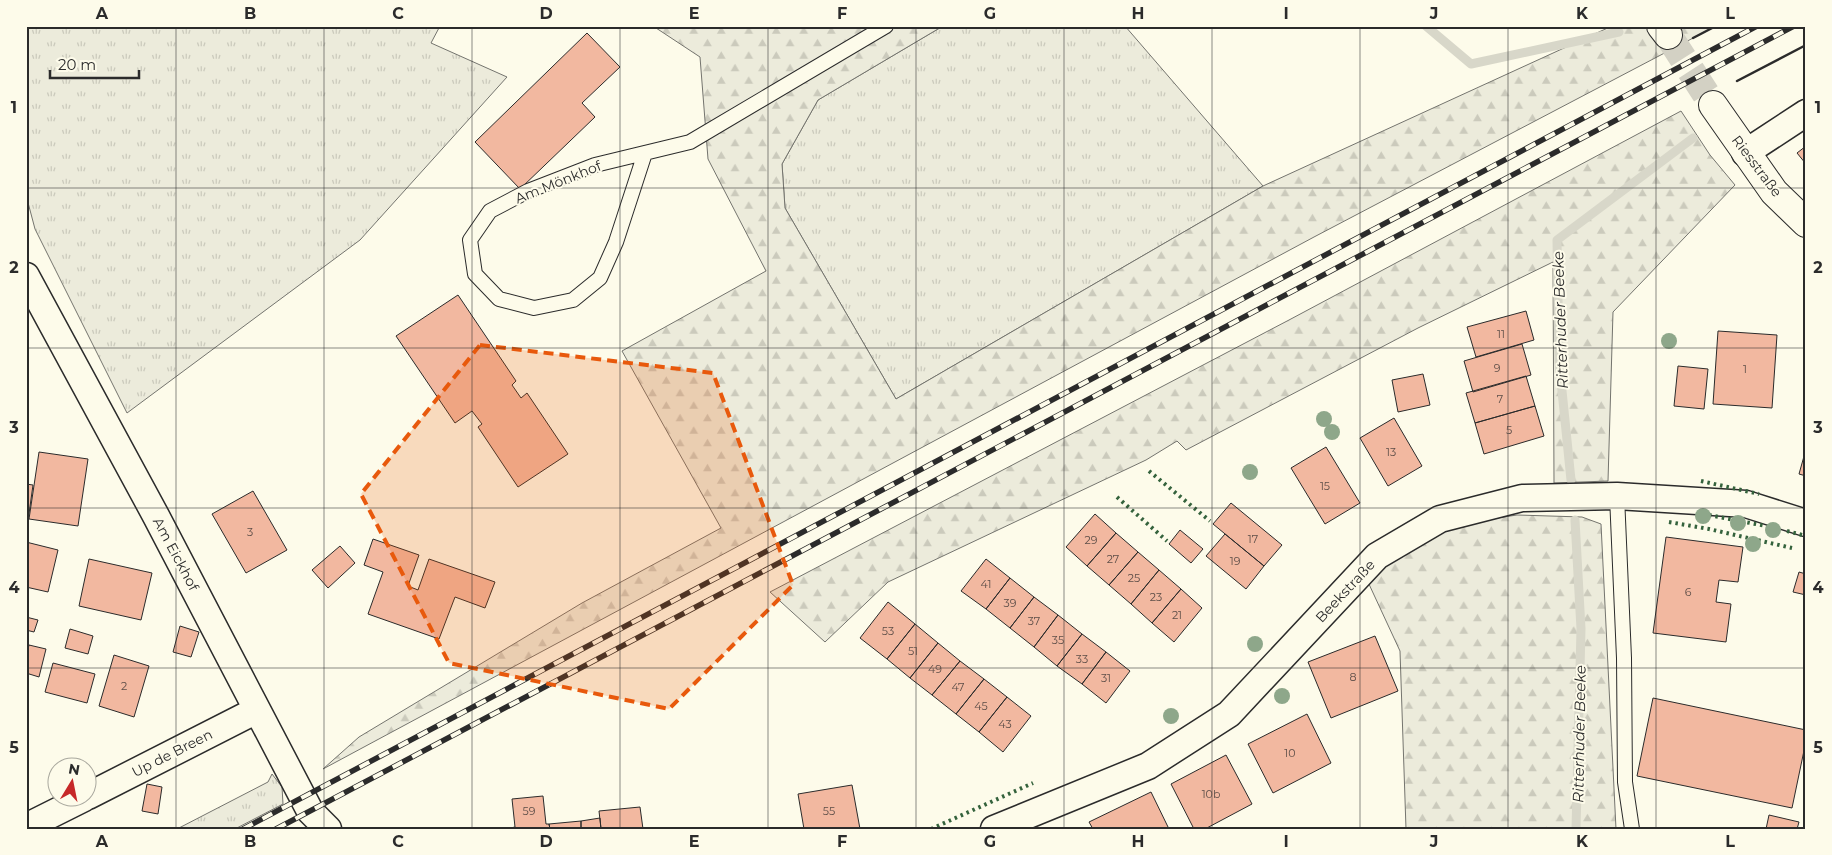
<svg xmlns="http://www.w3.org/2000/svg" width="1832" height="855" font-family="Montserrat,sans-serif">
<defs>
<pattern id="grass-tufts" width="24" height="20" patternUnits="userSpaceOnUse" patternTransform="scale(1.25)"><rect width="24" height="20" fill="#ecebdb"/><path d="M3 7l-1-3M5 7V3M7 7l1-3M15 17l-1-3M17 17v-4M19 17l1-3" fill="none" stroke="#cbcabc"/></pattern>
<pattern id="forest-firs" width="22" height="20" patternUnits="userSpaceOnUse" patternTransform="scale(1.25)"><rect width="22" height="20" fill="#ecebdb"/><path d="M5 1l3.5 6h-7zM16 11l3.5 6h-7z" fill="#cbcabc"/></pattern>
</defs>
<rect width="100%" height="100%" fill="#fdfbea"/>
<path fill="url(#grass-tufts)" stroke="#74746e" d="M26,26H440L431,43L507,77L360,240L127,413L35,229L26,195Z
M943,26H1125L1263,186L896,399L785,208L782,164L818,100Z
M272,774L282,787L283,804L235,829H177L268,782Z"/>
<path fill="url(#forest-firs)" stroke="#74746e" d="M653,26H943L818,100L782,164L785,208L896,399L1263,186L1612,26H1716L1314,237L323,769L359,737L582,603L721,528L622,351L766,271L708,159L700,57Z
M1681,111L1710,155L1735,185L1613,312L1608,481L1554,483L1553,262L1418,328L1186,450L1177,441L1146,460L888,582L825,642L770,592L1289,320Z
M1517,515L1582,517L1601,524L1616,829H1406L1400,651L1368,582L1408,548L1464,523Z"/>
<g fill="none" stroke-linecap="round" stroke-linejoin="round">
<path stroke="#d8d7c9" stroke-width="9" d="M1426,26L1471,64L1619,32
M1571,480L1559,361L1557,240L1693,138
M1575,520L1581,629L1576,829"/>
</g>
<path fill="#f2b8a0" stroke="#2b2b2b" d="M587,33L620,67L582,103L595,117L520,189L475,142Z
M1806,146V164L1797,153Z
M458,295L516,381L512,385L521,398L527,393L568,454L518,487L478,427L482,424L472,411L455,423L396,336Z
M1526,311L1534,340L1476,357L1467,327Z
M1718,331L1777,335L1772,408L1713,404Z
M1522,344L1531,375L1473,392L1464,361Z
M1678,366L1708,369L1704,409L1674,406Z
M1423,374L1430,405L1398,412L1392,380Z
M1526,376L1535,406L1475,423L1466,393Z
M1535,406L1544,436L1484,454L1475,423Z
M1394,418L1422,466L1388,486L1360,438Z
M1326,447L1360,503L1325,524L1291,468Z
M1806,449V476L1799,474Z
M39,452L88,459L78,526L29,519Z
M26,484L33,485L28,521H26Z
M253,491L287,550L246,573L212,514Z
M1231,503L1282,545L1264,566L1213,524Z
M1095,514L1116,533L1087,566L1066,547Z
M1180,530L1203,549L1191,563L1169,544Z
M1116,533L1138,552L1109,585L1087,566Z
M1225,534L1264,566L1246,589L1206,556Z
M1666,537L1743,547L1738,582L1719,580L1716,602L1731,604L1726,642L1653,633Z
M373,539L419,555L408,586L418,590L429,559L495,582L485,608L455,597L439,639L368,614L383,572L364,565Z
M26,542L58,550L48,592L26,587Z
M340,546L355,563L328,588L312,570Z
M1138,552L1159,570L1131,604L1109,585Z
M89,559L152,573L141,620L79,606Z
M986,559L1010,578L986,609L961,591Z
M1159,570L1181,589L1152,623L1131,604Z
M1799,572L1806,574V595L1793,592Z
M1010,578L1034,597L1010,628L986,609Z
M1181,589L1202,608L1174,642L1152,623Z
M1034,597L1058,615L1034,647L1010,628Z
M888,602L915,624L887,659L860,638Z
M1058,615L1082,634L1057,666L1034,647Z
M26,617L38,620L34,632L26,630Z
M915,624L938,643L910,678L887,659Z
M180,626L199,632L191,657L173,652Z
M70,629L93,636L88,654L65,648Z
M1082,634L1106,652L1082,684L1057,666Z
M1375,636L1398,691L1331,718L1308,662Z
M938,643L960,661L932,695L910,678Z
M29,645L46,649L39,677L26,673V657Z
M1106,652L1130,671L1106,703L1082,684Z
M114,655L149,666L134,717L99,706Z
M960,661L984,679L956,714L932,695Z
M53,663L95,674L87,703L45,692Z
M984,679L1007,697L979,732L956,714Z
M1007,697L1031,716L1003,752L979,732Z
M1653,698L1806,730V741L1792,808L1637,776Z
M1307,714L1331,763L1273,793L1248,744Z
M1226,755L1252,804L1205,829H1194L1171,784Z
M147,784L162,787L158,814L142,811Z
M852,785L860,829H804L798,794Z
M1151,792L1169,829H1093L1089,822Z
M543,796L546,824H549L550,829H506L515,827L512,799Z
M640,807L643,829H601L599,811Z
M1769,815L1799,822L1797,829H1766Z
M600,818L601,829H581V821Z
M581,821V829H550L549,824Z"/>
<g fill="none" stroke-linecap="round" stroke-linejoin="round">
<path stroke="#d3d1c4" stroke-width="28" stroke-dasharray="28 14" stroke-linecap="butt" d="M1668,35L1713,105"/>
<g stroke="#2b2b2b" stroke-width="16">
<path id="service" d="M645,153L616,242L600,278L573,300L534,308L499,299L475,274L470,240L490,211L528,191L595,165L690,142L886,26
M1617,496L1624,658L1625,782L1632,829"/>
</g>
<g stroke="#2b2b2b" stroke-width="29">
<path id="minor" d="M1745,153L1806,113
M26,276L156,516L310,811L328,829
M88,796L257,710
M26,827L84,798
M994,829L1148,766L1229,714L1377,556L1440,519L1522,498L1617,496L1746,504L1806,523"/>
</g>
<g stroke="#2b2b2b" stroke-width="30">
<path id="tertiary" d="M1661,26L1668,35
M1713,105L1774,192L1806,223"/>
</g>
<use href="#service" stroke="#fdfbea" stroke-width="14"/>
<use href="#minor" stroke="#fdfbea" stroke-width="26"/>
<use href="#tertiary" stroke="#fdfbea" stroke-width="28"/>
<g stroke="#2b2b2b" stroke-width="5.5">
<path id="rail" d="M243,829L1757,26
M276,829L1794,26"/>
</g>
<use href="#rail" stroke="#fdfbea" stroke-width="4" stroke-dasharray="11" stroke-linecap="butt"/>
<path stroke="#34623c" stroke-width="4" stroke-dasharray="2.5 4" stroke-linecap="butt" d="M1149,471L1210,521
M1701,481L1759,494
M1117,497L1167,541
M1709,515L1776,528
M1669,522L1709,529L1792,548
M1787,531L1806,536
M931,829L1033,783"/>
<path stroke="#2b2b2b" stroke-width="2.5" d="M1693,38L1716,26
M1737,81L1806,45"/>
</g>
<g fill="#8ea78a">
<circle cx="1669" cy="341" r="8"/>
<circle cx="1324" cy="419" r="8"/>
<circle cx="1332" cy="432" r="8"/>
<circle cx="1250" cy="472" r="8"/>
<circle cx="1703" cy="516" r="8"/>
<circle cx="1738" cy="523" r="8"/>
<circle cx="1773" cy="530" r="8"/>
<circle cx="1753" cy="544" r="8"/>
<circle cx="1255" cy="644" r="8"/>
<circle cx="1282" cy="696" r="8"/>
<circle cx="1171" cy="716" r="8"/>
</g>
<path fill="#e8590c" fill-opacity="0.2" stroke="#e8590c" stroke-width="4" stroke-dasharray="10 6" stroke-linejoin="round" d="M480,345L713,373L793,585L669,709L449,663L361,494Z"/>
<path fill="none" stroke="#2b2b2b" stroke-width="1" stroke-opacity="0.55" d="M176,26V829M324,26V829M472,26V829M620,26V829M768,26V829M916,26V829M1064,26V829M1212,26V829M1360,26V829M1508,26V829M1656,26V829M26,188H1806M26,348H1806M26,508H1806M26,668H1806"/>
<g text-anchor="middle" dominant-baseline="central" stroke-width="4" stroke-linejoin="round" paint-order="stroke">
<g font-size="11" fill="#5d4e48">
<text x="1501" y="334">11</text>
<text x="1497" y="368">9</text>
<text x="1745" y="369">1</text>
<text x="1500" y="399">7</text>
<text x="1509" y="430">5</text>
<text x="1391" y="452">13</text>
<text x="1325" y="486">15</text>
<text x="250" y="532">3</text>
<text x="1253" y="539">17</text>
<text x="1091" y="540">29</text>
<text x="1113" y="559">27</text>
<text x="1235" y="561">19</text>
<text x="1134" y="578">25</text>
<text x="986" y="584">41</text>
<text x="1688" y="592">6</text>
<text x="1156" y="597">23</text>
<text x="1010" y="603">39</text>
<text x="1177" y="615">21</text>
<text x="1034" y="621">37</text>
<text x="888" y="631">53</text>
<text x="1058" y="640">35</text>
<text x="913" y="651">51</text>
<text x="1082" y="659">33</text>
<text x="935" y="669">49</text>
<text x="1353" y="677">8</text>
<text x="1106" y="678">31</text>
<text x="124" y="686">2</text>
<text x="958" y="687">47</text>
<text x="981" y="706">45</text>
<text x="1005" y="724">43</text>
<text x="1290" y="753">10</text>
<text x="1211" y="794">10b</text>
<text x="529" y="811">59</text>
<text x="829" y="811">55</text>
</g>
<g font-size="14" fill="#2b2b2b" stroke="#fdfbea">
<text transform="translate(1757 166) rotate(53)">Riesstraße</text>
<text transform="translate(558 182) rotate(-22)">Am Mönkhof</text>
<text transform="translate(176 554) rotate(62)">Am Eickhof</text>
<text transform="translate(1345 591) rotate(-47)">Beekstraße</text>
<text transform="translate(172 753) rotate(-27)">Up de Breen</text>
</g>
<g font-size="15" font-style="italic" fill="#2b2b2b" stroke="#fdfbea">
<text transform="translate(1560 320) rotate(-92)">Ritterhuder Beeke</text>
<text transform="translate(1579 734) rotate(-89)">Ritterhuder Beeke</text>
</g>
</g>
<rect width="1832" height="855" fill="none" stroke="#fdfbea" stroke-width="55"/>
<g transform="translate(72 782) rotate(10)"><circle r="24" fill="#fdfbea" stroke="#a9a89e"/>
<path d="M0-4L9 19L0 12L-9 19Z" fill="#c62828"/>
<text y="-8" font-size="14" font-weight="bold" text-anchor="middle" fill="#2b2b2b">N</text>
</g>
<path d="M50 70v8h89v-8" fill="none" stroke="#2b2b2b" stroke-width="2.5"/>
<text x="58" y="70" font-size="15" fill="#2b2b2b" stroke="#fdfbea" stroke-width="4" paint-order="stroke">20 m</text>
<rect x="28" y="28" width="1776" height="800" fill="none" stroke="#2b2b2b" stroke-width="2"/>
<g font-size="16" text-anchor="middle" font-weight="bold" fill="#2b2b2b">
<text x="102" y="19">A</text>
<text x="250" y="19">B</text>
<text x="398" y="19">C</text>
<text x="546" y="19">D</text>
<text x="694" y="19">E</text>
<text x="842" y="19">F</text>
<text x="990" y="19">G</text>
<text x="1138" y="19">H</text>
<text x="1286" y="19">I</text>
<text x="1434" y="19">J</text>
<text x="1582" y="19">K</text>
<text x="1730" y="19">L</text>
<text x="14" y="113">1</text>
<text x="1818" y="113">1</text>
<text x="14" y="273">2</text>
<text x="1818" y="273">2</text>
<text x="14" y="433">3</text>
<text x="1818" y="433">3</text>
<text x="14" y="593">4</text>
<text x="1818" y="593">4</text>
<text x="14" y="753">5</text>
<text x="1818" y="753">5</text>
<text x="102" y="847">A</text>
<text x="250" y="847">B</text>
<text x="398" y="847">C</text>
<text x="546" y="847">D</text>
<text x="694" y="847">E</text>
<text x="842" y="847">F</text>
<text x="990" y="847">G</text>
<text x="1138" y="847">H</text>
<text x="1286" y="847">I</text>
<text x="1434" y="847">J</text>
<text x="1582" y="847">K</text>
<text x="1730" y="847">L</text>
</g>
</svg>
